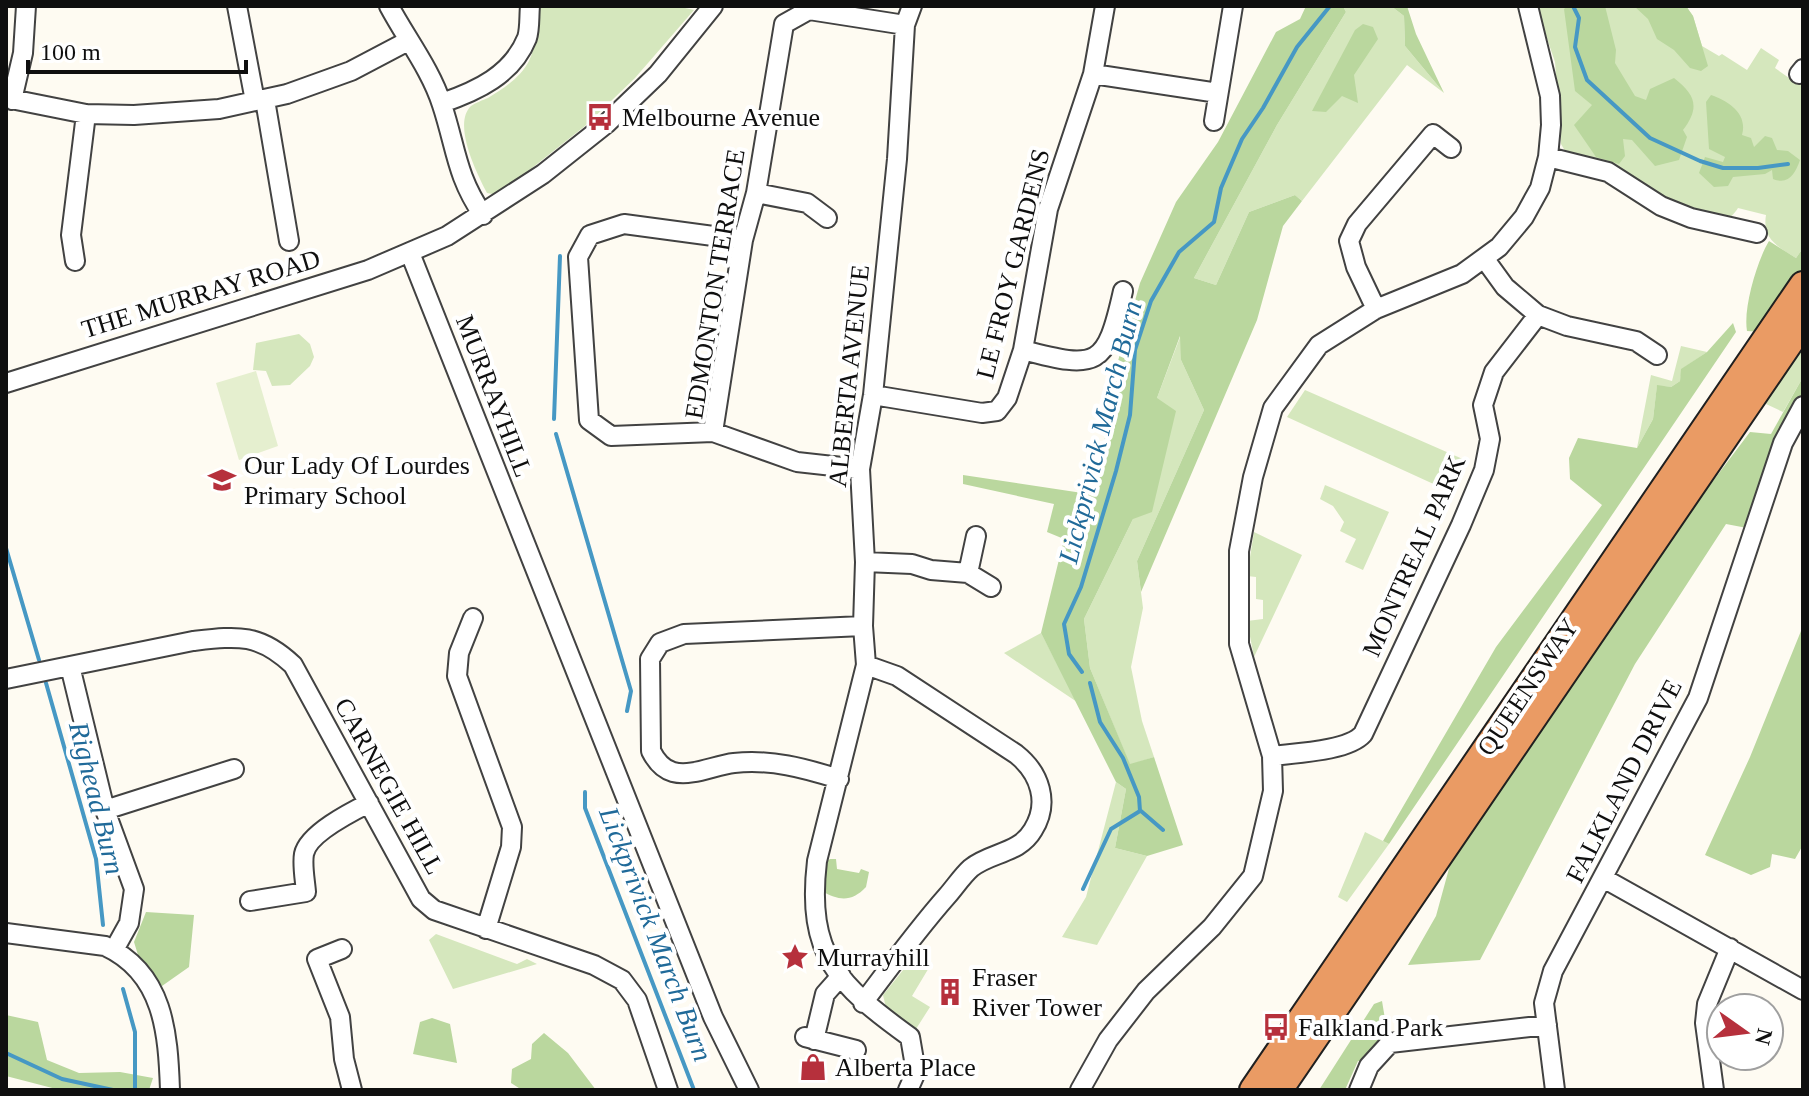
<svg xmlns="http://www.w3.org/2000/svg" width="1809" height="1096" font-family="'Times New Roman',serif">
<rect width="100%" height="100%" fill="#fefbf2"/>
<path fill="#d5e7bd" d="M538,6H676L694,10L635,78L585,126L498,195L487,193C477,174 452,124 471,106C475,103 483,100 488,98C503,89 521,77 529,61C537,44 538,24 538,6Z
M1343,6H1391L1404,16L1405,46L1444,93L1407,65L1302,201L1295,195L1249,212L1216,285L1194,278L1277,125L1346,12Z
M1536,6H1686L1693,16L1702,46L1719,56L1722,54L1747,70L1761,48L1779,60L1775,68L1799,85L1803,82V248L1796,258C1777,246 1762,239 1766,215L1738,208C1734,214 1731,218 1724,219C1692,222 1602,171 1568,156L1561,144L1555,62Z
M1182,332L1181,360L1204,410L1137,561L1143,608L1131,667L1142,721L1154,757L1130,765L1090,668L1084,619L1133,519L1157,398Z
M299,334L310,344L314,357L310,366L290,385L272,386L266,371L253,370L256,343Z
M1803,342V377L1783,412L1766,404L1779,377Z
M1681,346L1707,352L1682,369L1680,381L1671,387L1657,386L1653,419L1637,448L1651,375L1672,381Z
M1305,390L1465,460L1451,492L1287,417Z
M1325,485L1389,512L1363,570L1345,562L1356,539L1340,531L1344,522L1333,506L1320,499Z
M1254,532L1302,555L1254,657L1247,621L1263,619V600L1256,599V577L1247,576Z
M1041,633L1077,702L1004,653Z
M1116,782L1126,789L1115,848L1147,856L1097,945L1062,937L1086,897Z
M1365,832L1389,844L1347,902L1338,897Z
M436,934L517,964L527,959L537,964L453,989L429,940Z
M916,954L933,964L930,966L912,996L930,1007L916,1029L887,1012L883,995Z"/>
<path fill="#bad79e" d="M1306,6H1343L1346,12L1277,125L1194,278L1216,285L1249,212L1295,195L1302,201L1283,226L1257,320L1141,592L1137,561L1204,410L1181,360L1180,336L1157,398L1176,411L1152,512L1133,519L1084,619L1090,668L1130,764L1154,757L1183,845L1147,856L1115,848L1126,789L1116,782L1041,633L1064,539L1047,532L1054,504L963,484V475L1089,494L1099,472L1118,361L1140,283L1176,202L1218,142L1276,32L1300,19Z
M1391,6H1407L1416,34L1444,93L1405,46L1404,16Z
M1567,6H1605L1616,50L1615,63L1635,96L1646,100L1650,89L1674,78C1696,95 1700,108 1683,130L1687,137L1679,160L1655,166L1632,140L1623,139L1625,156L1619,164L1596,157L1574,125L1592,105L1575,91L1564,9Z
M1634,6H1686L1693,16L1708,66L1701,71L1690,68L1674,50L1657,39L1648,19Z
M1363,24L1373,27L1378,39L1354,75L1358,103L1342,96L1326,112L1312,111L1355,30Z
M1711,95C1729,101 1748,114 1742,135L1751,138L1754,147L1765,136L1772,138L1777,150L1788,151L1800,160C1795,174 1789,185 1773,179L1772,170L1765,174L1733,177L1728,186L1714,187L1699,173L1705,157L1723,162L1725,157L1709,149L1706,102Z
M1769,241L1796,258L1803,248V270L1761,332L1747,331C1743,308 1757,261 1769,241Z
M1733,323L1736,332L1389,844L1383,841L1496,647L1602,505L1570,479L1569,458L1578,438L1637,448L1653,419L1657,385L1671,387L1680,381L1681,369L1707,352Z
M1803,377V399L1747,528L1726,524L1635,664L1480,960L1408,965L1436,916L1453,854L1679,526L1750,432L1771,434Z
M1803,626V845L1795,859L1772,854L1770,867L1751,875L1705,855L1750,757Z
M830,859H836L837,869L859,873L861,869L869,872L866,887C852,902 839,901 822,891V865Z
M146,912L194,915L189,967L162,986L138,955L134,942Z
M1382,1001L1388,1037L1364,1062L1358,1061L1345,1090H1319L1374,1004Z
M6,1015L38,1022L47,1060L79,1073L120,1072L153,1078L149,1090H60L6,1076Z
M432,1018L450,1024L457,1063L413,1054L420,1022Z
M544,1033L568,1053L596,1090H522L511,1083L512,1069L531,1059L532,1044Z"/>
<path fill="#e5efcf" d="M256,371L278,446L239,460L216,383Z"/>
<g fill="none" stroke-linecap="round" stroke-linejoin="round">
<path stroke="#4698c4" stroke-width="4" d="M1573,6L1579,18L1575,47L1587,80L1650,138L1700,161L1723,168H1758L1788,164
M554,419L560,256
M556,434L631,691L627,711
M6,548L39,660
M1082,672L1069,654L1064,624L1081,587L1116,471L1130,415L1135,350L1151,301L1179,252L1214,222L1221,188L1242,139L1263,108L1297,47L1330,6
M46,683L96,859L103,925
M585,792V808L694,1090
M1141,811L1163,830
M1083,889L1111,829L1140,811L1139,797L1123,758L1100,722L1090,683
M123,989L135,1032V1090
M6,1053L62,1079L113,1090"/>
<g stroke="#424242" stroke-width="22">
<path id="minor" d="M237,6L255,101
M389,6C406,38 431,70 442,105C456,147 456,176 483,215
M1093,74L1218,93
M1799,74L1803,69
M6,98L86,114L134,115L219,109L287,94L351,71L408,41
M12,100L23,53L26,6
M265,100L289,241
M442,103C477,91 512,75 527,38C530,29 529,16 530,6
M1214,121L1233,6
M1548,157L1608,172L1661,206L1691,218L1757,233
M756,193L807,203L827,218
M743,240L624,224L590,235L578,257L589,420L611,436L713,432L797,462L860,469
M410,253L713,1017L749,1090
M1484,258L1505,287L1538,315L1567,326L1636,341L1657,355
M75,261L71,235L86,114
M1376,309L1356,267L1349,241L1357,224L1433,134L1451,148
M1023,350C1098,370 1106,367 1123,291
M6,383L368,270L447,236L543,174L606,124L658,74L713,6
M873,395L982,413L997,411L1007,398L1023,350L1048,209L1093,74L1105,6
M713,432L743,240L756,193L784,24L809,10L905,25
M865,562L912,564L931,570L968,573L991,587
M968,573L976,536
M473,618L459,653L457,676L512,827L511,847L486,929
M70,666L105,810L134,889L129,923L114,950
M6,679L193,641C238,636 259,633 293,665L421,899L434,910L594,965L622,980L637,1000L668,1090
M1272,756C1296,753 1348,751 1363,734L1461,525L1484,470L1490,439L1483,405L1494,372L1538,315
M839,779C804,768 771,759 734,763C715,765 692,777 673,772C662,769 656,761 651,751L650,659L660,643L684,634L863,626
M105,810L234,769
M1603,878L1803,990
M250,901L306,892C305,880 302,865 304,854C308,834 351,812 369,803
M6,933L105,946C164,973 168,1033 170,1090
M342,949L317,959L340,1017L344,1059L352,1090
M863,1003C890,967 917,930 947,896C955,887 962,876 971,868C991,852 1019,854 1033,830C1050,803 1040,773 1016,754L897,676L866,665
M805,1037L856,1050
M814,1040L825,994L841,976
M908,1090L916,1072L910,1037C838,985 806,955 817,861L866,665L863,626L865,562L860,469L873,395L897,159L905,25L912,6
M1080,1090L1108,1040L1146,991L1212,927L1253,876L1273,791L1272,756L1239,644V551L1253,477L1273,408L1319,345L1376,309L1462,274L1499,247L1524,217L1540,188L1548,157L1551,125L1550,96L1528,6
M1359,1090L1369,1066L1390,1043L1547,1025
M1555,1090L1544,1003L1553,971L1698,698L1783,443L1803,406
M1714,1090L1705,1023L1707,1004L1730,948"/>
</g>
<g stroke="#202020" stroke-width="30">
<path id="highway" d="M1253,1090L1803,285
M1279,1090L1803,323"/>
</g>
<use href="#minor" stroke="#fff" stroke-width="18"/>
<use href="#highway" stroke="#ea9b64" stroke-width="26"/>
</g>
<defs>
<g id="bus-bare" transform="scale(2.16)"><path d="M-5-6H5V4H4V6H2V4H-2V6H-4V4H-5ZM-3.5-4V0h7V-4ZM-3.5 1.2v1.5H-2V1.2ZM2 1.2v1.5H3.5V1.2Z" fill="#b6303c" stroke="#fff" stroke-width="2.5" paint-order="stroke"/></g>
<g id="school-bare" transform="scale(2.16)"><path d="M0-5L7-2L0 1L-7-2ZM-4 1L0 2.5L4 1V4Q0 6-4 4Z" fill="#b6303c" stroke="#fff" stroke-width="2.5" paint-order="stroke"/></g>
<g id="sight-bare" transform="scale(2.16)"><path d="M0-6L1.8-2.2L6-1.7L2.9 1.2L3.7 5.4L0 3.3L-3.7 5.4L-2.9 1.2L-6-1.7L-1.8-2.2Z" fill="#b6303c" stroke="#fff" stroke-width="2.5" paint-order="stroke"/></g>
<g id="building-bare" transform="scale(2.16)"><path d="M-4-6H4V6H1V3H-1V6H-4ZM-2.5-4.3h1.7v1.8h-1.7ZM.8-4.3h1.7v1.8H.8ZM-2.5-1h1.7V.8h-1.7ZM.8-1h1.7V.8H.8Z" fill="#b6303c" stroke="#fff" stroke-width="2.5" paint-order="stroke"/></g>
<g id="shop-bare" transform="scale(2.16)"><path d="M-5-2.5h2.3a2.7 3.5 0 0 1 5.4 0H5L5.5 6h-11ZM-1.5-2.5h3a1.5 2.3 0 0 0-3 0Z" fill="#b6303c" stroke="#fff" stroke-width="2.5" paint-order="stroke"/></g>
</defs>
<g fill-rule="evenodd">
<use href="#bus-bare" x="600" y="117"/>
<use href="#school-bare" x="222" y="480"/>
<use href="#sight-bare" x="795" y="957"/>
<use href="#building-bare" x="950" y="992"/>
<use href="#bus-bare" x="1276" y="1027"/>
<use href="#shop-bare" x="813" y="1067"/>
</g>
<g text-anchor="middle" dominant-baseline="central" stroke-width="8" stroke-linejoin="round" paint-order="stroke">
<g font-size="26" fill="#0f0f0f" stroke="#fff" text-anchor="start">
<text x="622" y="117">Melbourne Avenue</text>
<text x="244" y="465">Our Lady Of Lourdes<tspan x="244" dy="30">Primary School</tspan></text>
<text x="817" y="957">Murrayhill</text>
<text x="972" y="977">Fraser<tspan x="972" dy="30">River Tower</tspan></text>
<text x="1298" y="1027">Falkland Park</text>
<text x="835" y="1067">Alberta Place</text>
</g>
<g font-size="26" fill="#0f0f0f" stroke="#fff">
<text transform="translate(1013 264) rotate(-76)">LE FROY GARDENS</text>
<text transform="translate(715 284) rotate(-81)">EDMONTON TERRACE</text>
<text transform="translate(201 294) rotate(-17)">THE MURRAY ROAD</text>
<text transform="translate(849 376) rotate(-84)">ALBERTA AVENUE</text>
<text transform="translate(494 396) rotate(69)">MURRAYHILL</text>
<text transform="translate(1414 556) rotate(-66)">MONTREAL PARK</text>
<text transform="translate(1528 687) rotate(-56)">QUEENSWAY</text>
<text transform="translate(1624 781) rotate(-63)">FALKLAND DRIVE</text>
<text transform="translate(389 786) rotate(61)">CARNEGIE HILL</text>
</g>
<g font-size="28" font-style="italic" fill="#206a99" stroke="#fff">
<text transform="translate(1100 432) rotate(-76)">Lickprivick March Burn</text>
<text transform="translate(97 798) rotate(76)">Righead Burn</text>
<text transform="translate(656 934) rotate(69)">Lickprivick March Burn</text>
</g>
</g>
<rect width="1809" height="1096" fill="none" stroke="#0f0f0f" stroke-width="16"/>
<g transform="translate(1745 1032) rotate(104)"><circle r="38" fill="#ffffff" stroke="#9f9f9f" stroke-width="2"/>
<path d="M0-6L14 30L0 20L-14 30Z" fill="#b6303c"/>
<text y="-12" font-size="22" font-weight="bold" text-anchor="middle" fill="#0f0f0f">N</text>
</g>
<path d="M28 60v12h218v-12" fill="none" stroke="#0f0f0f" stroke-width="4"/>
<text x="40" y="60" font-size="24" fill="#0f0f0f" stroke="#ffffff" stroke-width="6" paint-order="stroke">100 m</text>
</svg>
